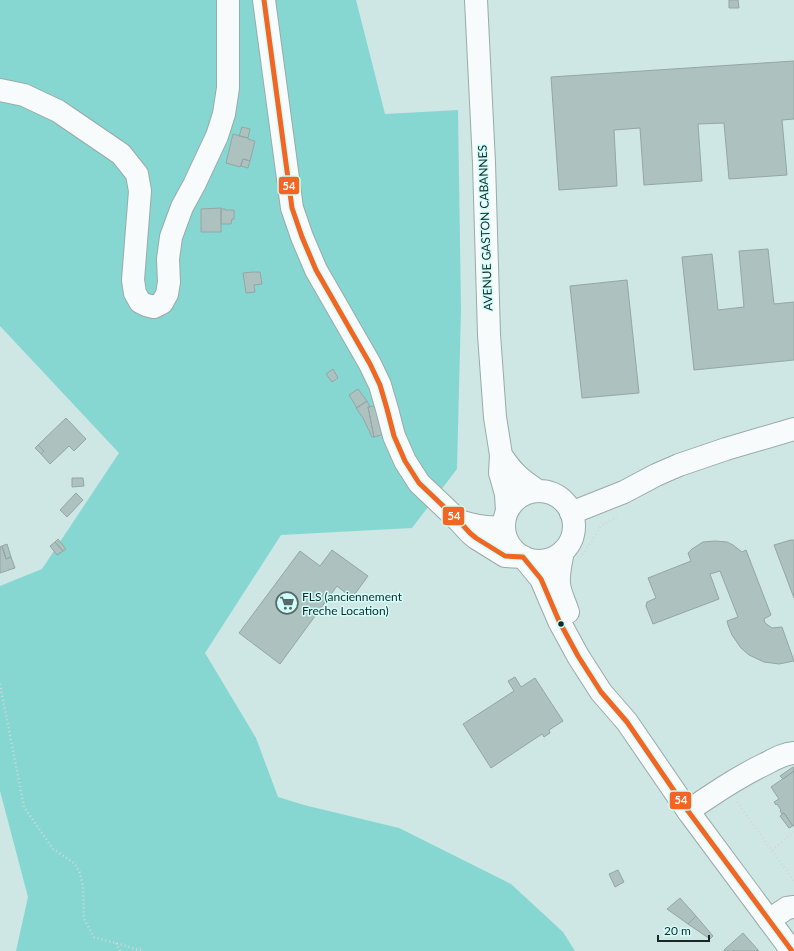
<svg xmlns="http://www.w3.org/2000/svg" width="794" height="951" font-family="Lato,sans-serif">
<rect width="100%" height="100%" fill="#cee6e4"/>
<path fill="#86d7d2" d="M0,0H356L385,114L458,110L461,309L457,469L412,528L281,535L205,653L256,738L278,797L304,805L399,828L511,884L563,932L575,951H16L28,897L0,791V586L42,569L119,453L0,326Z"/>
<path fill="#adc1bf" stroke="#94a6a5" d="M729,0H738L739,8H729Z
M794,61V119L782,120L787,175L729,179L724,123L698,124L702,181L644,185L640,128L614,130L617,186L559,190L551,77Z
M242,127L250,129L248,138L239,136Z
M233,134L248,138V139L255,141L250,161L243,159L240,167L226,163Z
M243,159L250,161L248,168L241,166Z
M221,208V232H201V209Z
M221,209H225V210H234V219H232L231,224H221Z
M768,249L774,304L794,302V360L694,370L682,257L712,254L718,310L744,307L739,251Z
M253,272H260L262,284L254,285L255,292L246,293L243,273Z
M627,280L639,393L582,398L570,286Z
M333,369L338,378L332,382L326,374Z
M358,389L367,401L357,408L349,395Z
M367,401L370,407H368L374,437H372L363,418L356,408Z
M379,405L385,434L374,437L368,407Z
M66,418L86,439L74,451L69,446L50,464L41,454L44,451L38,445Z
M38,445L44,451L41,454L35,448Z
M72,478H83L84,486L72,487Z
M76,493L83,500L67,517L60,510Z
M58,539L66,549L63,551L55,542Z
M791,540H794V598L774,545Z
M715,541L727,542L733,545L742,552L746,550L771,615L764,619L765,623L772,628L782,627L794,661L779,664L764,662L749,655L741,648L732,635L728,625L727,621L738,617L720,571L710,574L719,599L653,624L646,606L647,602L656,598L648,578L691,561L688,553L692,549L703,542Z
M55,542L63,551L57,555L50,546Z
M7,544L11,557L6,559L2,546Z
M2,546L6,559L11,557L15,568L0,573V547Z
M332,550L368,576L352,598L337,586L280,664L239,633L300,551L320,566Z
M515,677L521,687L535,678L563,721L549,730L550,733L544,737L542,734L491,768L463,724L514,691L508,681Z
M793,767L794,771L783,779L780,776Z
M794,771V825L793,826L784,813L782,814L780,811L781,810L777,804L776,805L774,802L779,799L771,787Z
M784,813L793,826L789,828L780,816Z
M618,870L624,882L615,887L609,874Z
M680,898L696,916L688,924L667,909Z
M696,916L713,936L710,939L688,924Z
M743,933L759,951H725L724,950Z"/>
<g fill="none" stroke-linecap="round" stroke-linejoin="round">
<g stroke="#98aba9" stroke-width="24">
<path id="minor" d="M264,0L292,208L302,237L316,270L370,364L380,385L387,409L394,436L405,461L419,483L459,521L470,533L476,538L505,556L523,557
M0,90L24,95L58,111L121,154L137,174L140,191L133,280L135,293L140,302L146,305L154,307L162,303L167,294L169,282L168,259L171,237L182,207L194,185L217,136L224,114L228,88V0
M571,513L624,492L656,475L679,465L726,449L794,429
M459,521C474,526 488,529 504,527
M688,811C713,794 738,777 765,764C775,759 783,754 794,753
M769,920L787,908L794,907"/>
</g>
<g stroke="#98aba9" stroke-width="24">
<path id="major" d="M476,0L484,163L489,335L495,417L501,455L500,473L506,494L507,511
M501,455C513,473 520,479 538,491
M504 526a35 35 0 1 1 70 0a35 35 0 1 1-70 0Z
M563,551C561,562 558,573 559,584C560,593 565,603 568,612
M523,557L541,579L559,621L578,656L601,692L627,722L688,811L792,951"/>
</g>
<path stroke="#d1d8d8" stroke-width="2.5" stroke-dasharray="1 3" stroke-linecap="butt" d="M583,555L601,526L617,517
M0,684L24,807L53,849L74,863L80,873L83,887L84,919L94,937L144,951
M737,802L794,881
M772,850L794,832
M116,943L120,951"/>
<use href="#minor" stroke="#f8fbfb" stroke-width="22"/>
<use href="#major" stroke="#f8fbfb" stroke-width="22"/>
<g stroke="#d0fefa" stroke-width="8">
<path id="bus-1" d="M264,0L292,208L302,237L316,270L370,364L380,385L387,409L394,436L405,461L419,483L459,521L470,533L476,538L505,556L523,557L541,579L559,621L578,656L601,692L627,722L688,811L792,951"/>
</g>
<use href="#bus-1" stroke="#f26522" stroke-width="5"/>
</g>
<defs>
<g id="supermarket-ring" transform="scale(1.15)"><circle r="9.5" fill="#d0fefa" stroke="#566a69" stroke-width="1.5"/><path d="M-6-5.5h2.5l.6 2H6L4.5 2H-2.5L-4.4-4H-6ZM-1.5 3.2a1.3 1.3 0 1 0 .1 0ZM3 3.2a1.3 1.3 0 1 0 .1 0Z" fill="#566a69"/></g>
</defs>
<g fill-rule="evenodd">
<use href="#supermarket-ring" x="287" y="603"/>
</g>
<circle fill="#162827" stroke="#d0fefa" stroke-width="1.5" cx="561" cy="624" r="3.5"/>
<g text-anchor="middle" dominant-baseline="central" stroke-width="3" stroke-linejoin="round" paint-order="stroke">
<g font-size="12" fill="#162827" stroke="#d0fefa">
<text transform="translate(485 228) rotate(-92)">AVENUE GASTON CABANNES</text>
</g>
<g font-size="12" fill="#162827" stroke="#d0fefa" text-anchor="start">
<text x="302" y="596">FLS (anciennement<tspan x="302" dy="14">Freche Location)</tspan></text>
</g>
</g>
<g stroke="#d0fefa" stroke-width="1.5">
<rect x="278" y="176" width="22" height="19" rx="4" fill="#f26522"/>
<rect x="442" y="506" width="23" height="20" rx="4" fill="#f26522"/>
<rect x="669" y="791" width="23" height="19" rx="4" fill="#f26522"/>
</g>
<g font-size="11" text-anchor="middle" font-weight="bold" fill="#fff">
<text x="289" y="190">54</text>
<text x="454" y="520">54</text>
<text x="681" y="804">54</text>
</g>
<path d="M658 935v6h51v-6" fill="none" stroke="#162827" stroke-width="2"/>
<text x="664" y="935" font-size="12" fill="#162827" stroke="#d0fefa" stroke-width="3" paint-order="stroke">20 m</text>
</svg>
